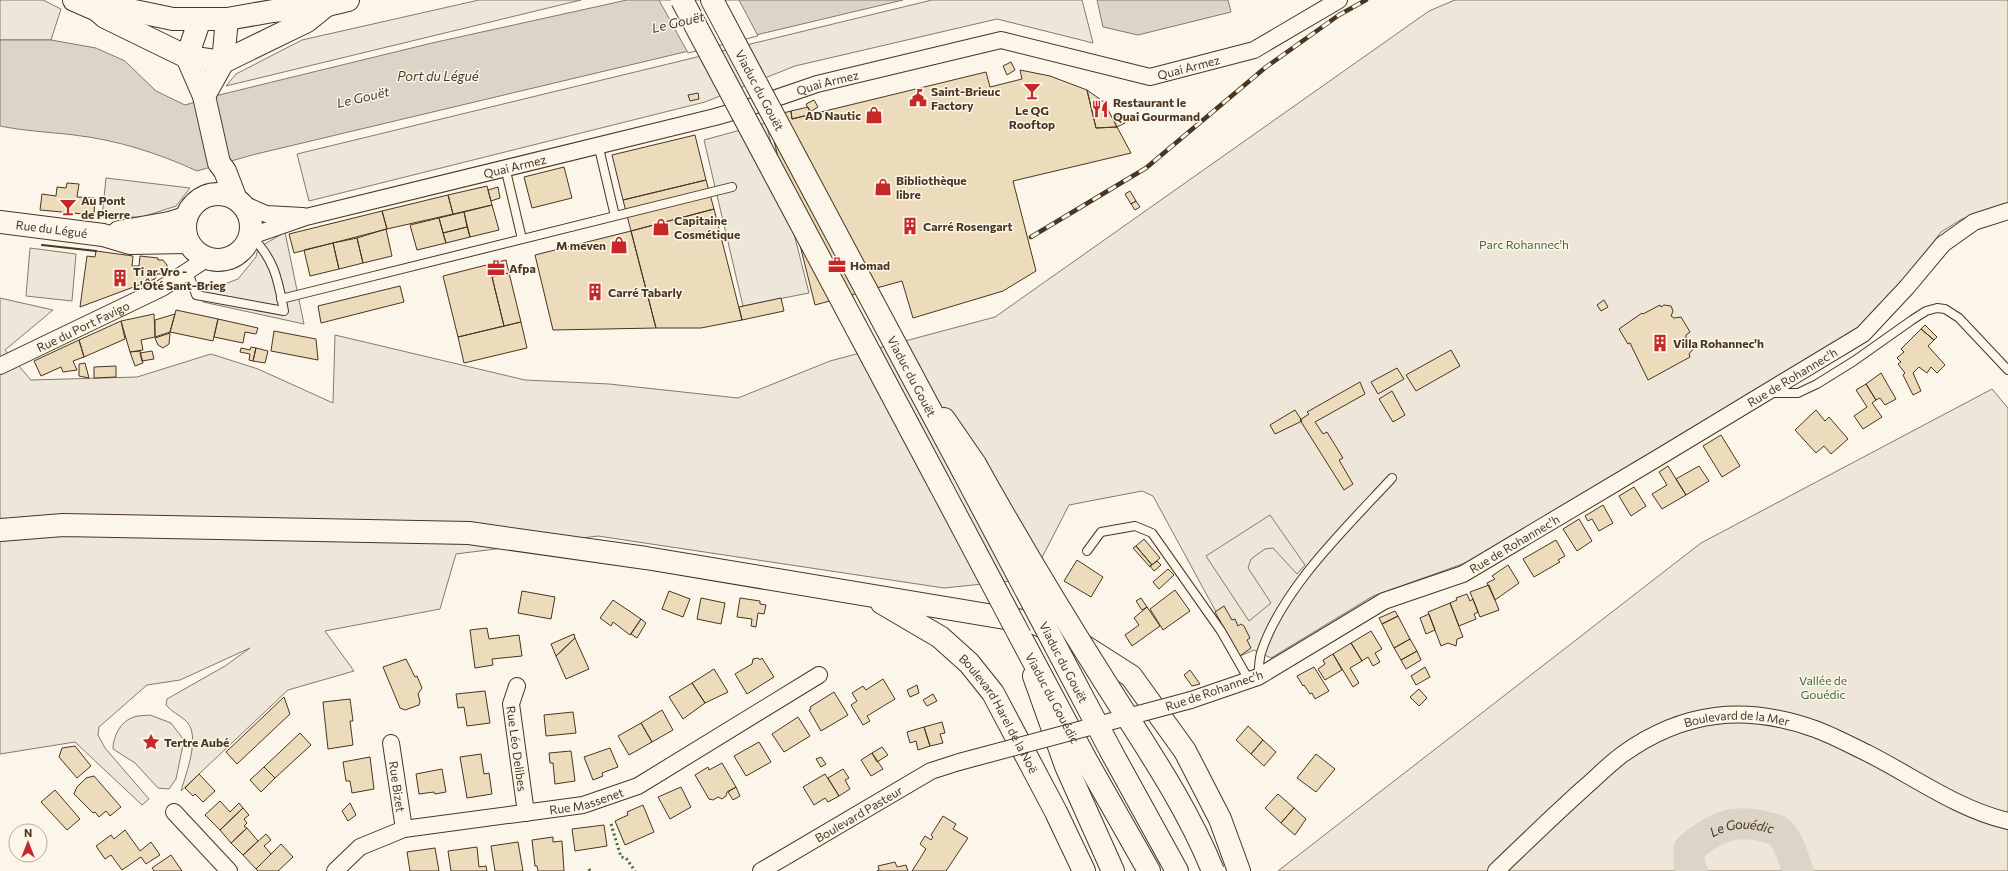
<svg xmlns="http://www.w3.org/2000/svg" width="2008" height="871" font-family="Commissioner,sans-serif">
<rect width="100%" height="100%" fill="#fbf6e9"/>
<path fill="#ede6d9" stroke="#887966" d="M0,0H43L61,9L51,40H0Z
M1455,0H2008V206L1986,210L1962,219L1941,232L1900,285L1854,332L1468,562L1373,596L1271,658L1254,650L1240,656L1153,496L1142,491L1069,505L1031,579L944,588L598,536L456,554L440,609L325,631L354,671L288,690L181,791C186,773 202,734 185,720C179,715 172,712 166,705L167,699L225,666L250,648L180,680L147,685L99,727L98,735L105,748L149,799L142,805L75,742L0,754V298L53,310L5,350L31,380L137,377L211,354L258,369L333,403L335,335L525,380L609,384L738,398L830,361L995,317L1429,11Z
M1992,389L2008,408V871H1278L1701,543Z
M150,715L171,723L184,740L176,779L169,789L158,788L135,763L113,749C113,737 120,721 134,717C139,715 145,716 150,715Z"/>
<path fill="#ede7d9" stroke="#887966" d="M479,0H581L226,86L236,74L302,40Z
M932,0H1082L1093,43L997,19L795,66L705,102L309,201L297,154Z
M766,123L809,293L743,306L704,140Z
M106,178L190,188L176,206L142,217H102Z
M285,232L304,324L203,302L206,291L238,279L256,257L258,248Z
M30,248L76,254L72,301L26,296Z
M1270,515L1305,565L1297,574L1273,548L1265,549L1251,559L1248,568L1271,603L1249,621L1206,556Z"/>
<path fill="#dcd4c6" stroke="#887966" d="M627,0H903L252,155L197,171C158,153 117,140 74,135C49,132 24,131 0,126V40H51L96,48L125,61L156,91L185,105L219,95L432,43Z
M1097,0H1228L1231,12L1138,35L1103,27Z"/>
<path fill="#fbf6e9" stroke="#887966" d="M659,0H739L758,36L688,53Z"/>
<g fill="none" stroke-linecap="round" stroke-linejoin="round">
<path stroke="#dcd4c6" stroke-width="31" id="s1" d="M1692,871L1689,863V849C1712,829 1731,819 1762,826C1766,828 1773,828 1777,830C1789,838 1793,858 1798,871"/>
</g>
<path fill="#ecdcbc" stroke="#4a3520" d="M1011,62L1015,70L1007,75L1003,66Z
M1020,70L1050,76L1087,90L1096,128L1117,127L1131,153L1013,181L1036,271L1003,291L913,318L902,281L815,305L768,117L791,111L792,119L986,72L990,87L1022,79Z
M1087,90L1104,102L1117,127L1096,128Z
M698,93L699,99L690,101L688,95Z
M814,100L818,107L810,112L806,104Z
M808,107L812,114L792,119L791,111Z
M1121,115L1125,123L1117,127L1113,119Z
M695,135L706,180L623,200L612,155Z
M564,167L572,198L532,208L524,177Z
M706,180L714,209L631,231L623,200Z
M67,183L79,184L77,197L95,198L94,215L40,210L42,194L56,196L57,187L66,188Z
M487,186L492,205L453,214L448,195Z
M498,187L500,198L491,201L488,190Z
M1130,191L1136,201L1131,204L1125,194Z
M448,195L453,214L387,229L382,211Z
M1136,201L1140,207L1135,210L1131,204Z
M492,205L499,230L470,237L464,212Z
M714,209L742,320L701,328H656L631,231Z
M382,211L387,229L294,253L289,234Z
M464,212L467,227L443,233L439,218Z
M439,218L446,243L417,250L410,225Z
M467,227L470,237L446,243L443,233Z
M386,229L392,256L363,263L357,238Z
M631,231L656,328L553,330L535,255Z
M357,238L363,263L339,269L333,243Z
M333,243L339,269L310,276L304,250Z
M96,251L133,256L132,266H139L140,256L158,258V260H163L167,265V271L161,274H157L155,279L80,307L87,256L95,257Z
M506,260L509,273L492,277L504,326L458,337L443,276Z
M509,273L521,322L504,326L492,277Z
M400,286L404,302L321,323L318,306Z
M781,298L784,311L742,320L739,307Z
M1604,300L1608,307L1601,311L1597,305Z
M1660,305L1661,307L1664,305L1671,306L1673,311L1671,316L1674,318L1681,317L1690,332L1686,335V341L1692,342L1694,348L1689,354L1690,357L1648,380L1630,343L1628,344L1619,329L1642,313L1643,314Z
M176,310L218,319L213,341L170,332Z
M154,314L155,337L141,340L143,350L130,352L121,321Z
M175,314L170,332L155,337V320Z
M218,319L258,328L256,334L245,332L243,343L214,337Z
M121,321L125,339L84,357L79,340Z
M521,322L527,348L464,363L458,337Z
M1925,325L1937,337L1934,340L1921,329Z
M1921,329L1934,340L1928,346L1945,365L1937,373L1931,367L1927,373L1919,367L1913,373L1921,391L1913,395L1903,375L1905,373L1898,364L1901,362L1897,358L1904,352L1901,349Z
M274,331L316,339L318,360L271,351Z
M170,333L169,344L163,348L158,345L155,338Z
M79,340L84,357L73,361L77,370L63,372L61,367L41,376L34,361Z
M251,347L256,348L253,361L249,360L250,354L240,352L241,348L250,350Z
M256,348L268,351L265,363L253,361Z
M1451,350L1460,366L1416,391L1406,375Z
M140,351L143,363L135,366L130,352Z
M152,351L154,359L142,361L140,353Z
M85,363L89,378L79,376V364Z
M116,366V377L94,378V367Z
M1397,368L1404,379L1378,394L1371,382Z
M1881,373L1896,399L1885,405L1880,398L1876,400L1866,384Z
M1360,382L1365,394L1315,422L1323,434L1327,432L1343,458L1339,460L1353,484L1344,490L1300,420L1309,414L1307,412Z
M1866,384L1876,400L1872,403L1882,417L1863,429L1854,416L1867,407L1856,390Z
M1392,391L1405,415L1393,422L1379,399Z
M1295,410L1302,421L1275,434L1270,425Z
M1816,410L1825,421L1829,417L1848,439L1831,454L1824,446L1816,453L1795,430Z
M1721,435L1740,466L1722,477L1703,446Z
M1668,466L1686,495L1662,509L1652,494L1667,485L1659,472Z
M1699,466L1709,481L1686,495L1676,479Z
M1634,487L1646,506L1631,516L1619,496Z
M1603,505L1613,523L1599,531L1592,519L1588,521L1585,516Z
M1579,519L1592,541L1577,551L1563,529Z
M1144,539L1160,558L1152,565L1136,546Z
M1556,540L1565,556L1558,560L1560,562L1534,577L1523,559Z
M1136,546L1152,565L1150,567L1133,548Z
M1077,560L1103,577L1091,597L1064,581Z
M1157,561L1161,565L1154,571L1150,566Z
M1508,565L1519,583L1495,600L1487,583L1495,579L1492,576Z
M1168,569L1174,575L1159,589L1153,582Z
M1489,585L1499,610L1480,617L1470,592Z
M1175,590L1190,611L1163,630L1150,609Z
M522,591L555,597L551,619L518,613Z
M669,591L690,599L683,617L662,609Z
M1467,594L1470,601L1473,599L1478,612L1474,614L1476,619L1459,626L1450,603L1457,600L1456,598Z
M701,598L725,603L721,624L697,619Z
M740,598L760,601V604L766,605L764,614L758,613L756,627L751,626L752,619L737,617Z
M1141,598L1147,607L1142,610L1136,601Z
M613,600L641,619L630,635L613,622L611,626L600,618Z
M1450,603L1463,637L1457,639L1456,646L1448,643L1441,646L1428,612Z
M1224,606L1232,620L1235,619L1238,626L1241,624L1244,626L1250,638L1247,640L1251,648L1240,656L1215,612Z
M1147,607L1160,626L1132,646L1125,635L1139,625L1134,618Z
M1395,611L1398,616L1382,624L1379,618Z
M1429,614L1435,630L1426,634L1420,618Z
M1398,616L1410,639L1394,648L1382,624Z
M641,619L646,623L637,638L631,634Z
M487,628L489,639L519,635L522,656L492,659L493,665L475,668L470,630Z
M1371,631L1382,649L1375,653L1380,662L1373,666L1368,657L1362,661L1351,643Z
M574,634L575,638L556,656L551,644Z
M575,638L589,669L566,679L556,656Z
M1410,639L1417,651L1401,660L1394,648Z
M1351,643L1362,661L1350,668L1359,683L1353,687L1333,654Z
M1417,651L1421,660L1406,669L1401,660Z
M1333,654L1342,670L1325,680L1318,669L1325,664L1323,660Z
M758,658L760,660L762,658L774,677L747,694L735,674L752,664L753,659Z
M406,659L415,677L417,676L422,688L418,694L420,701L419,705L405,710L400,708L383,667Z
M1314,667L1329,691L1315,699L1312,693L1310,694L1304,685L1303,686L1297,676Z
M1425,667L1430,677L1416,685L1411,676Z
M714,669L728,692L705,703L692,683Z
M1190,670L1200,684L1192,686L1184,675Z
M883,679L895,699L867,716L870,721L863,725L851,705L857,701L852,693L863,686L866,690Z
M692,683L705,703L683,719L669,697Z
M917,685L919,693L910,697L907,690Z
M1419,689L1427,698L1419,706L1410,697Z
M485,691L490,723L467,726L464,707L458,708L456,694Z
M834,692L848,715L821,731L809,710L811,709L810,707Z
M933,694L937,701L927,706L923,700Z
M284,697L290,714L237,764L226,752Z
M350,699L353,721H350L353,745L328,749L323,702Z
M662,710L673,730L652,742L641,723Z
M573,712L576,733L546,736L544,715Z
M798,717L810,736L784,752L772,734Z
M942,722L945,733L940,734L943,743L930,746L924,727Z
M641,723L652,742L629,755L618,736Z
M1248,726L1263,740L1251,754L1236,740Z
M924,727L930,746L918,750L916,741L910,743L907,732Z
M300,733L311,745L275,778L264,767Z
M1263,740L1276,752L1264,766L1251,754Z
M759,742L771,762L746,776L734,756Z
M75,746L91,766L77,778L59,757L62,748Z
M882,747L888,755L877,762L872,753Z
M610,748L618,767L602,773L603,776L593,780L584,757Z
M571,751L575,781L555,784L553,763H550L549,753Z
M872,753L883,769L871,776L861,760Z
M481,754L484,774L489,773L492,794L467,798L460,757Z
M1316,754L1335,769L1316,792L1297,778Z
M370,757L374,789L352,793L350,781H346L343,762Z
M821,757L826,764L821,767L816,759Z
M722,763L736,787L727,792L726,796L722,799L718,797L713,800L709,799L695,775L708,767L709,770Z
M264,767L275,778L261,792L250,780Z
M442,769L446,792L435,794L434,792L419,794L416,774Z
M843,769L849,778L845,780L850,789L839,796L828,778Z
M199,774L215,791L203,802L195,794L193,796L185,788Z
M825,774L839,796L828,802L825,798L814,805L803,787Z
M94,776L121,807L110,816L106,811L99,817L95,812L93,813L74,794L77,787L86,778Z
M681,787L691,807L670,819L658,797Z
M736,787L740,796L733,800L728,792Z
M55,790L80,819L67,830L41,802Z
M1278,794L1294,808L1281,823L1265,808Z
M220,801L230,812L239,803L243,808L220,830L205,815Z
M350,803L356,815L348,821L342,811Z
M643,805L654,832L625,845L615,821L628,815L627,812Z
M243,808L249,815L244,819L247,823L244,826L247,828L231,843L220,830Z
M1294,808L1306,819L1295,835L1281,823Z
M943,816L956,824L953,829L968,838L946,871H912L926,849L920,844L925,836L931,840L933,837L931,835Z
M604,825L607,846L575,851L572,829Z
M247,828L258,841L243,855L231,843Z
M125,830L140,851L151,842L160,855L146,864L141,857L122,870L111,855L105,859L96,846L111,835L114,839Z
M266,834L271,840L264,846L271,854L256,869L243,855Z
M553,837V842L562,841L564,871H538L537,866H535L532,840Z
M518,842L523,871H495L491,846Z
M281,844L293,857L278,871H258L256,869Z
M477,847L479,867L486,866L487,871H451L448,851Z
M435,848L439,871H410L407,852Z
M171,855L182,871H154L152,868Z
M895,862L897,867L906,865L908,871H877L879,870L878,866Z"/>
<g fill="none" stroke-linecap="round" stroke-linejoin="round">
<g stroke="#4a3520" stroke-width="10">
<path id="lane" d="M598,144L615,216
M505,167L522,239
M188,271L196,295L284,311C278,280 275,260 251,236
M281,299L732,187
M1771,393H1798L1817,384L1854,361L1912,320L1926,311L1937,308L1945,309L1959,318L2008,370
M1087,551L1101,532L1135,526L1152,533L1221,631L1249,680
M1258,677C1259,669 1259,660 1261,653C1282,588 1347,527 1392,478"/>
</g>
<g stroke="#4a3520" stroke-width="18">
<g id="street">
<path d="M243,204L266,214L303,216"/>
<path id="s2" d="M251,236L306,217L715,117L750,107L817,84L1001,40L1150,77L1254,50L1339,0"/>
<path id="s3" d="M0,366L162,288L200,263L204,257"/>
<path id="s4" d="M517,686L511,704L526,813"/>
<path id="s5" d="M1191,700L1258,677L1384,601L1463,574L1661,456L1863,334L1907,287L1943,244L1974,222L2008,211"/>
<path id="s6" d="M391,743L404,829"/>
<path d="M174,812L229,871"/>
<path id="s7" d="M335,871L360,847L404,829L583,805L638,786L819,675"/>
<path id="s8" d="M761,871L931,771L959,762"/>
<path id="s9" d="M1496,871C1525,843 1554,815 1584,788C1597,777 1609,764 1623,754C1683,711 1745,704 1815,729C1832,735 1850,745 1867,753C1913,776 1957,809 2008,821"/>
</g>
</g>
<g stroke="#4a3520" stroke-width="24">
<g id="secondary">
<path d="M74,0L97,10L105,17L187,57L223,62L307,21L327,5"/>
<path d="M97,10L110,6L173,19H227L273,11L327,5L348,0"/>
<path d="M200,19L187,57L204,96L219,163L225,171L235,197"/>
<path d="M204,96L223,62L227,19"/>
<circle cx="218" cy="227" r="33"/>
<path id="s10" d="M0,222L103,235L130,243L188,242"/>
<path d="M119,232L169,223L186,218"/>
<path d="M944,419L975,464"/>
<path d="M0,530L63,525L469,533L646,558L1035,623L1084,646L1131,676L1185,751L1220,819L1239,871"/>
<path id="s11" d="M882,603L940,637L969,663L993,693L1056,812L1084,871"/>
<path d="M1034,676L1066,766L1113,871"/>
</g>
</g>
<g stroke="#4a3520" stroke-width="24">
<g id="highway">
<path d="M712,0L757,85"/>
<path d="M856,327L939,483"/>
<path d="M910,372L963,471"/>
<path id="s12" d="M1020,636L1086,760L1149,871"/>
<path d="M1112,753L1177,871"/>
</g>
</g>
<use href="#lane" stroke="#fbf6e9" stroke-width="8"/>
<use href="#street" stroke="#fbf6e9" stroke-width="16"/>
<use href="#secondary" stroke="#fbf6e9" stroke-width="22"/>
<use href="#highway" stroke="#fbf6e9" stroke-width="22"/>
<g stroke="#4a3520" stroke-width="4.5">
<path id="rail" d="M1031,237L1146,168L1266,67L1339,15L1366,0"/>
</g>
<use href="#rail" stroke="#fbf6e9" stroke-width="3" stroke-dasharray="9" stroke-linecap="butt"/>
<g stroke="#4a3520" stroke-width="18" stroke-linecap="butt">
<path id="street-bridge" d="M959,762L1191,700"/>
</g>
<g stroke="#4a3520" stroke-width="24" stroke-linecap="butt">
<path id="secondary-bridge" d="M975,464C1016,538 1060,611 1105,682C1144,744 1186,804 1213,871"/>
</g>
<g stroke="#4a3520" stroke-width="24" stroke-linecap="butt">
<g id="highway-bridge">
<path d="M682,0L856,327"/>
<path d="M757,85L910,372"/>
<path id="s13" d="M963,471L1112,753"/>
<path d="M939,483L1020,636"/>
</g>
</g>
<use href="#street-bridge" stroke="#fbf6e9" stroke-width="16"/>
<use href="#secondary-bridge" stroke="#fbf6e9" stroke-width="22"/>
<use href="#highway-bridge" stroke="#fbf6e9" stroke-width="22"/>
<path stroke="#436837" stroke-width="3" stroke-dasharray="2 3" stroke-linecap="butt" d="M611,824L621,857L626,858L635,871
M589,869L590,871"/>
<path stroke="#4a3520" stroke-width="2" d="M42,245L96,251"/>
</g>
<defs>
<g id="bar-bare" transform="scale(1.38)"><path d="M-6-5H6L.8 .8V4.5H3.5V6h-7V4.5H-.8V.8Z" fill="#c62828" stroke="#fbf6e9" stroke-width="2.5" paint-order="stroke"/></g>
<g id="civic-bare" transform="scale(1.38)"><path d="M-.6-6.5H3V-4.5H.6V-3L4-1V1h2V6H-6V1h2V-1L-.6-3ZM-1.2 2.5V6h2.4V2.5Z" fill="#c62828" stroke="#fbf6e9" stroke-width="2.5" paint-order="stroke"/></g>
<g id="restaurant-bare" transform="scale(1.38)"><path d="M-5-6h1v4h1v-4h1v4h1v-4h1v5L-1.5 .5V6h-2V.5L-5-1ZM5-6V6H3V1.5H1.5Q1.5-4 5-6Z" fill="#c62828" stroke="#fbf6e9" stroke-width="2.5" paint-order="stroke"/></g>
<g id="shop-bare" transform="scale(1.38)"><path d="M-5-2.5h2.3a2.7 3.5 0 0 1 5.4 0H5L5.5 6h-11ZM-1.5-2.5h3a1.5 2.3 0 0 0-3 0Z" fill="#c62828" stroke="#fbf6e9" stroke-width="2.5" paint-order="stroke"/></g>
<g id="building-bare" transform="scale(1.38)"><path d="M-4-6H4V6H1V3H-1V6H-4ZM-2.5-4.3h1.7v1.8h-1.7ZM.8-4.3h1.7v1.8H.8ZM-2.5-1h1.7V.8h-1.7ZM.8-1h1.7V.8H.8Z" fill="#c62828" stroke="#fbf6e9" stroke-width="2.5" paint-order="stroke"/></g>
<g id="office-bare" transform="scale(1.38)"><path d="M-6-3h4V-5.5h4V-3h4V5H-6ZM-1-4.5V-3h2v-1.5ZM-6 0V1H6V0Z" fill="#c62828" stroke="#fbf6e9" stroke-width="2.5" paint-order="stroke"/></g>
<g id="sight-bare" transform="scale(1.38)"><path d="M0-6L1.8-2.2L6-1.7L2.9 1.2L3.7 5.4L0 3.3L-3.7 5.4L-2.9 1.2L-6-1.7L-1.8-2.2Z" fill="#c62828" stroke="#fbf6e9" stroke-width="2.5" paint-order="stroke"/></g>
</defs>
<g fill-rule="evenodd">
<use href="#bar-bare" x="1032" y="91"/>
<use href="#civic-bare" x="918" y="98"/>
<use href="#restaurant-bare" x="1100" y="109"/>
<use href="#shop-bare" x="874" y="115"/>
<use href="#shop-bare" x="883" y="187"/>
<use href="#bar-bare" x="68" y="207"/>
<use href="#building-bare" x="910" y="226"/>
<use href="#shop-bare" x="661" y="227"/>
<use href="#shop-bare" x="619" y="245"/>
<use href="#office-bare" x="837" y="265"/>
<use href="#office-bare" x="496" y="268"/>
<use href="#building-bare" x="120" y="278"/>
<use href="#building-bare" x="595" y="292"/>
<use href="#building-bare" x="1660" y="343"/>
<use href="#sight-bare" x="151" y="742"/>
</g>
<g text-anchor="middle" dominant-baseline="central" stroke-width="3" stroke-linejoin="round" paint-order="stroke">
<g font-size="12" fill="#4a3520" stroke="#fbf6e9">
<text stroke="none"><textPath href="#s2" startOffset="969">Quai Armez</textPath></text>
<text stroke="none"><textPath href="#s2" startOffset="597">Quai Armez</textPath></text>
<text transform="translate(760 90) rotate(62)">Viaduc du Gouët</text>
<text stroke="none"><textPath href="#s2" startOffset="273">Quai Armez</textPath></text>
<text stroke="none"><textPath href="#s10" startOffset="52">Rue du Légué</textPath></text>
<text stroke="none"><textPath href="#s3" startOffset="92">Rue du Port Favigo</textPath></text>
<text transform="translate(912 376) rotate(62)">Viaduc du Gouët</text>
<text stroke="none"><textPath href="#s5" startOffset="685">Rue de Rohannec'h</textPath></text>
<text stroke="none"><textPath href="#s5" startOffset="361">Rue de Rohannec'h</textPath></text>
<text stroke="none"><textPath href="#s13" startOffset="216">Viaduc du Gouët</textPath></text>
<text transform="translate(1214 690) rotate(-19)">Rue de Rohannec'h</text>
<text stroke="none"><textPath href="#s12" startOffset="70">Viaduc du Gouédic</textPath></text>
<text stroke="none"><textPath href="#s11" startOffset="165">Boulevard Harel de la Noë</textPath></text>
<text stroke="none"><textPath href="#s9" startOffset="295">Boulevard de la Mer</textPath></text>
<text stroke="none"><textPath href="#s4" startOffset="64">Rue Léo Delibes</textPath></text>
<text stroke="none"><textPath href="#s6" startOffset="44">Rue Bizet</textPath></text>
<text stroke="none"><textPath href="#s7" startOffset="267">Rue Massenet</textPath></text>
<text stroke="none"><textPath href="#s8" startOffset="113">Boulevard Pasteur</textPath></text>
</g>
<g font-size="12" font-weight="bold" fill="#4a3520" stroke="#fbf6e9" text-anchor="start">
<text x="931" y="91">Saint-Brieuc<tspan x="931" dy="14">Factory</tspan></text>
<text x="1113" y="102">Restaurant le<tspan x="1113" dy="14">Quai Gourmand</tspan></text>
<text x="1032" y="110" text-anchor="middle">Le QG<tspan x="1032" dy="14">Rooftop</tspan></text>
<text x="861" y="115" text-anchor="end">AD Nautic</text>
<text x="896" y="180">Bibliothèque<tspan x="896" dy="14">libre</tspan></text>
<text x="81" y="200">Au Pont<tspan x="81" dy="14">de Pierre</tspan></text>
<text x="674" y="220">Capitaine<tspan x="674" dy="14">Cosmétique</tspan></text>
<text x="923" y="226">Carré Rosengart</text>
<text x="606" y="245" text-anchor="end">M meven</text>
<text x="850" y="265">Homad</text>
<text x="509" y="268">Afpa</text>
<text x="133" y="271">Ti ar Vro -<tspan x="133" dy="14">L'Ôté Sant-Brieg</tspan></text>
<text x="608" y="292">Carré Tabarly</text>
<text x="1673" y="343">Villa Rohannec'h</text>
<text x="164" y="742">Tertre Aubé</text>
</g>
<g font-size="12" fill="#436837" stroke="#fbf6e9">
<text x="1524" y="244">Parc Rohannec'h</text>
<text x="1823" y="680">Vallée de<tspan x="1823" dy="14">Gouédic</tspan></text>
</g>
<g font-size="13" font-style="italic" fill="#4a3520" stroke="#fbf6e9">
<text transform="translate(678 22) rotate(-13)">Le Gouët</text>
<text x="438" y="76">Port du Légué</text>
<text transform="translate(363 97) rotate(-13)">Le Gouët</text>
<text stroke="none"><textPath href="#s1" startOffset="82">Le Gouédic</textPath></text>
</g>
</g>
<g transform="translate(28 843)"><circle r="19" fill="#fbf6e9" stroke="#b4a999"/>
<path d="M0-3L7 15L0 10L-7 15Z" fill="#c62828"/>
<text y="-6" font-size="11" font-weight="bold" text-anchor="middle" fill="#4a3520">N</text>
</g>
</svg>
